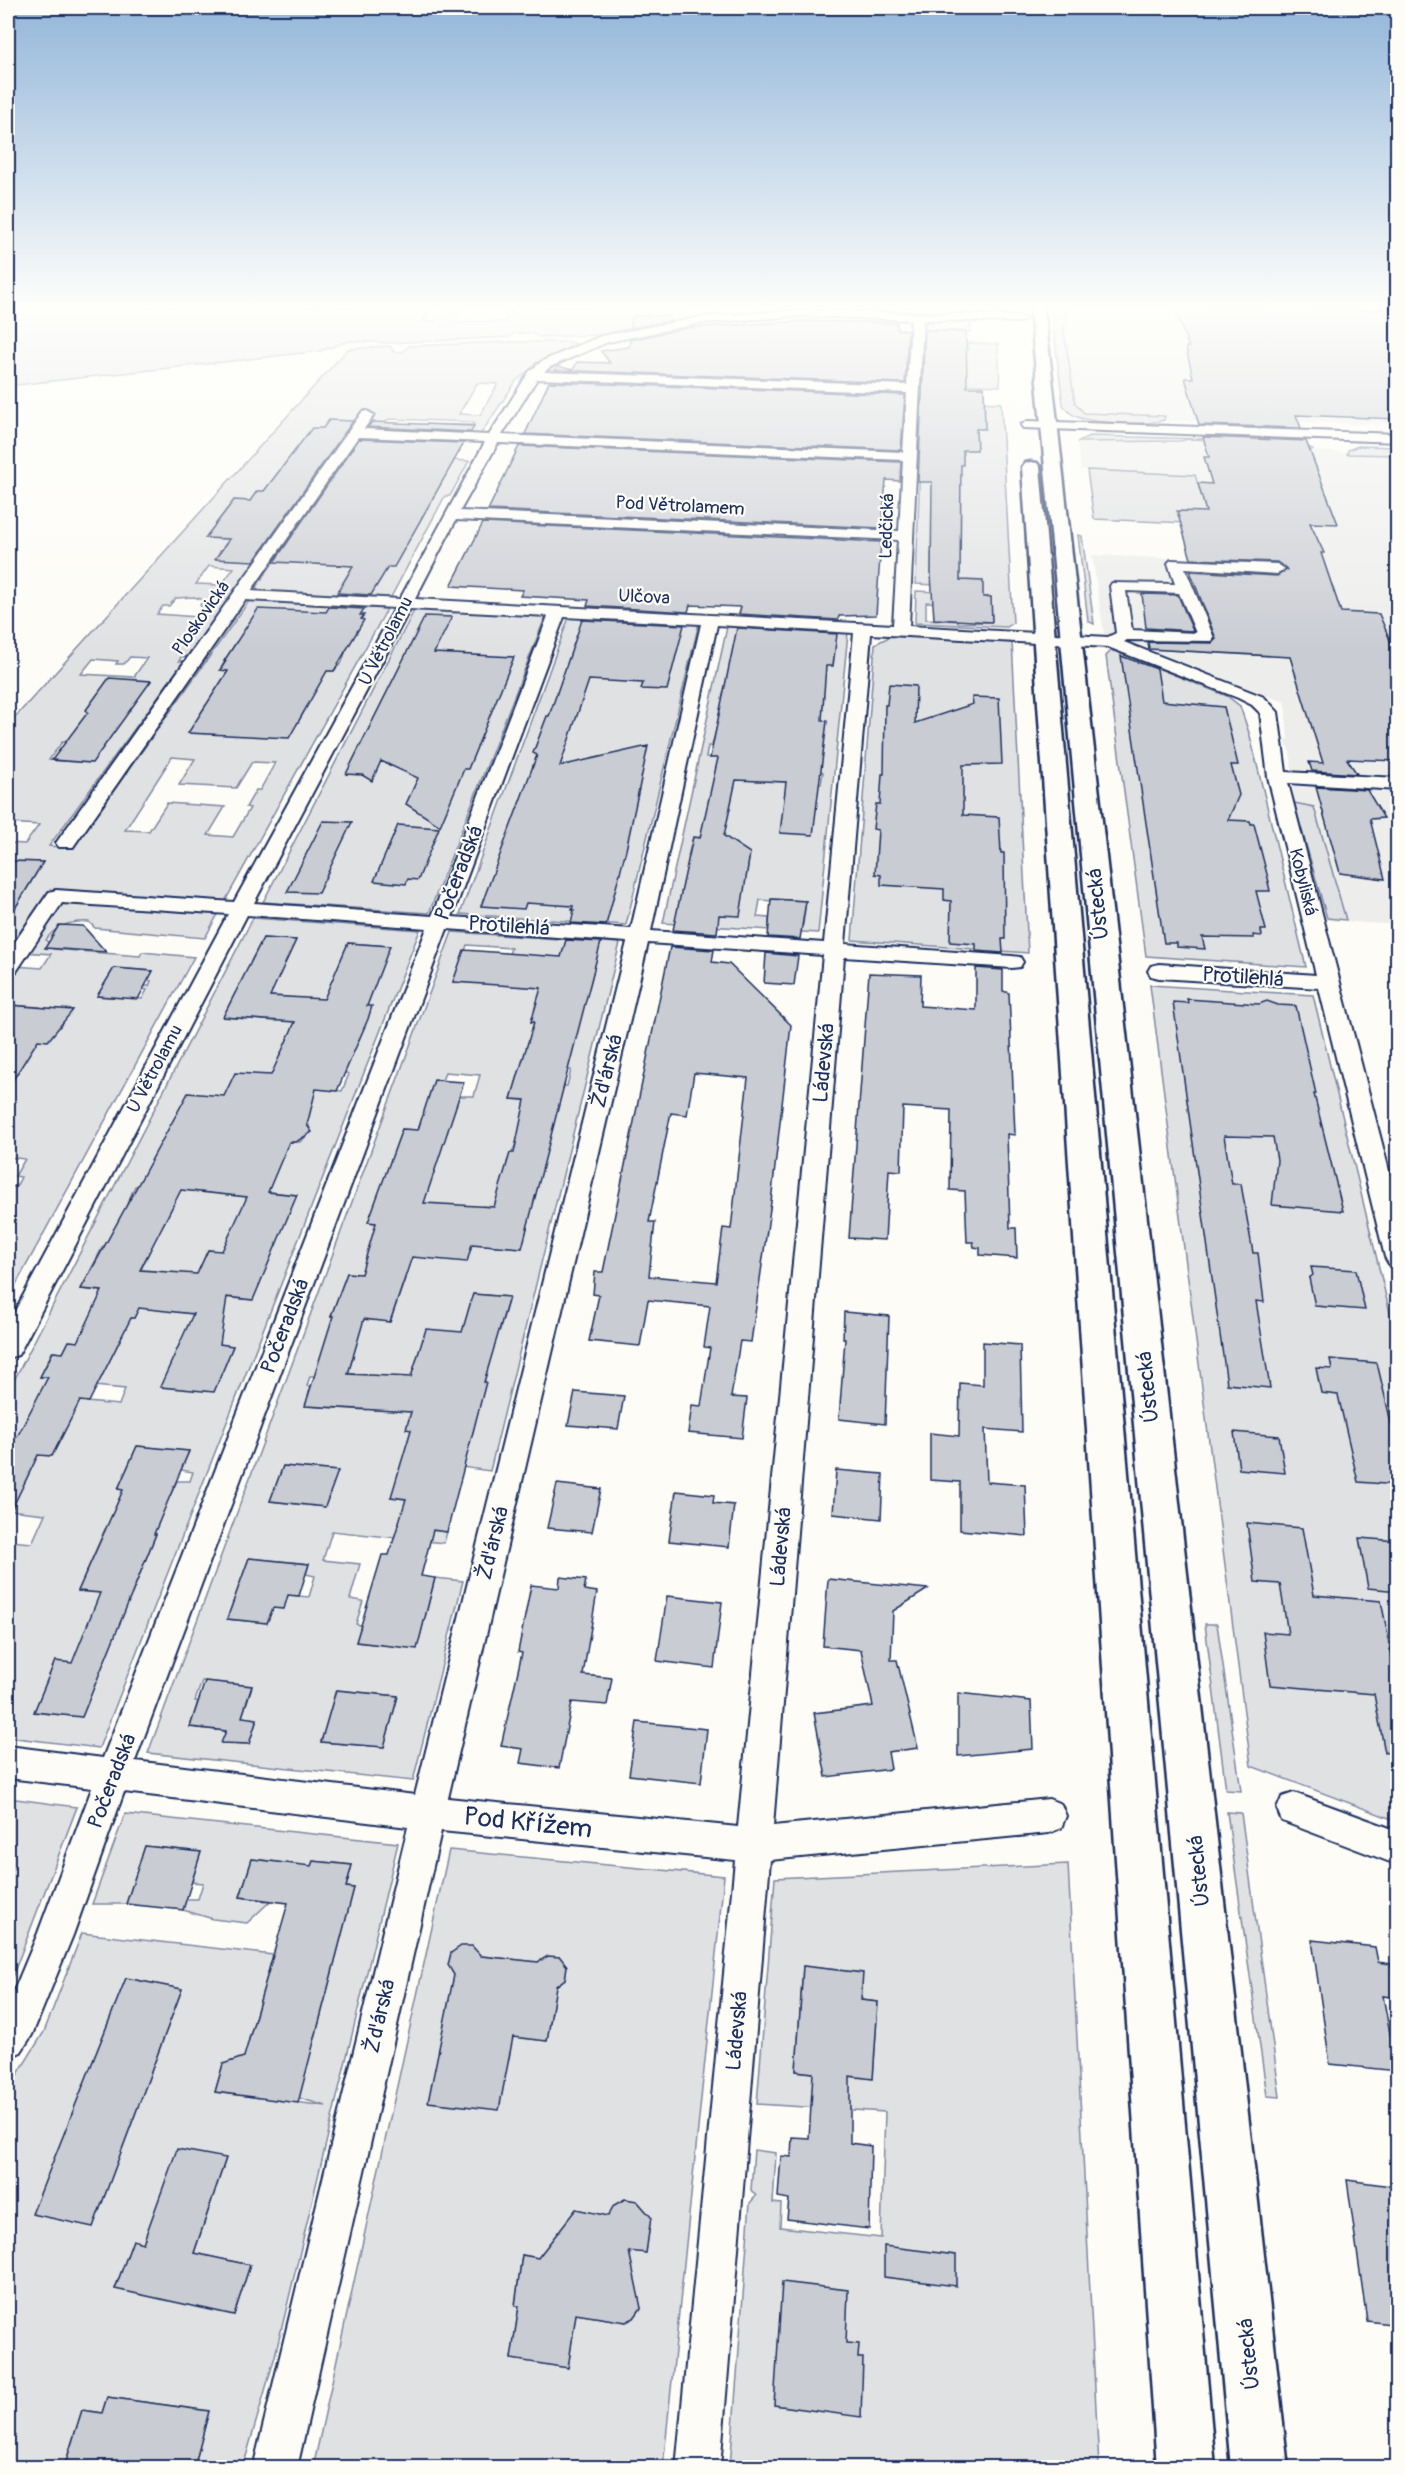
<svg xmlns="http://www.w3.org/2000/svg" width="1405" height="2475" font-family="Pangolin,sans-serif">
<rect width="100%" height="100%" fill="#fdfcf7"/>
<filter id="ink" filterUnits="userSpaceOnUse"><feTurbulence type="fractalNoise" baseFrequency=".0167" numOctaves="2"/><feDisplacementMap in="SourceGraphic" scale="12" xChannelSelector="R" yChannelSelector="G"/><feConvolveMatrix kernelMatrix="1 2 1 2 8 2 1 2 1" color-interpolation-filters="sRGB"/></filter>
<g filter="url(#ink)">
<path fill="#edeeec" d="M1051,307H1397V425L1229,420L1154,422L1098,421L1077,417L1063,405Z
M1189,439L1295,443L1308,447L1311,451L1397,455V925L1326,920L1294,803L1291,756L1285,739H1288L1285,702L1243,688L1104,634L1092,555L1214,560L1219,553L1195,475L1081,470L1077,442L1180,441Z"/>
<path fill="#e0e1e3" stroke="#7e88a0" stroke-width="1.5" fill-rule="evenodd" d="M8,307H432L422,321H435L446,307H462L452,322L465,323L467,321L505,322L515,307H680L685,320L620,330L608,335L538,337L532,333H514L510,337L390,343L349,341L320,351L8,386Z
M874,307H1006L1007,315L845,311Z
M1051,307H1066L1064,331L1075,403L1084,413L1165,416L1164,420C1146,426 1095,423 1077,417C1070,415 1067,409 1063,405Z
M926,321L970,322V332L933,331V349L968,350V343L998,344L1000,386L923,383Z
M510,342H570L576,344L540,362L534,363L537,364L516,381L480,435L368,430L367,427L376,414L361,413L187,657H181L179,661H184L49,846L73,848L249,601L387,609L224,903L53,891L8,957V891L25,892L43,862L8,861V843L25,844L39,825L8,823V725L348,349L390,346L394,352H403L409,346ZM477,383L498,384L480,415L459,414ZM389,419L473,422L474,425L383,424ZM206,538L254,539L241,557L217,556L229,539ZM209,566L234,568L221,585L196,584ZM194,597L204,600L200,605L203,609L198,617L157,614L163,606H169L176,598ZM236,642H243L240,672L220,670ZM346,650L342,662L334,671L296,669ZM130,657L147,658L134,677L81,674L93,659L118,661L116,664H124ZM205,706L304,711V712L297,724L198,718ZM62,742L95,744L91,763L49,760ZM172,757L195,759L179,785L236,788L252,762L275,763L260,790H256L246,807L250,808L233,837L208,835L225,807L167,803L149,831L125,830Z
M922,400L1001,403L1013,623L1007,627L915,623L916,591L959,593V586L916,584ZM931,553L959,555L960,579L931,578ZM956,595L991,597L992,622L958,623V621L926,619V602L956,604Z
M1089,436L1292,441L1313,449L1311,451L1307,447L1295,443L1189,439L1180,441L1077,442Z
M1358,446L1397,447V455L1347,454L1348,450Z
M349,455L469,461L450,496H445L391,597L257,591L256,587Z
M1087,470L1195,475L1210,524L1094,519Z
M1078,535L1082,536L1094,624L1088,621Z
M415,609L546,615L429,913L263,902Z
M569,617L699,623L626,925L460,914Z
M727,627L848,633L818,933L663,923ZM715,734L741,735L753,760L706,757L708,746H712ZM816,771L823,772L821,784L771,781L772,774ZM693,837L726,839L733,842L725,859L688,856ZM731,858L749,859L745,884L726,883ZM773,899L806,901L803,925L769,923V918L757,917L760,900L772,901Z
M891,636L1012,642L1028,953L852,940L875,644Z
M1111,651L1117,652L1227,696L1240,706L1250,736L1306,967L1146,956L1106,656Z
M1294,803L1314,807L1346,920L1327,918Z
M69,902L219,912L205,938L95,928L89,922C71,921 56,925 46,940L53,949L140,956L142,952L194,957L8,1299V1186L16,1187L21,1177L15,1176L25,1159L8,1157V1088L26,1058L8,1056V1038L43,1040L40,1007L12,1005L8,1012V976L14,966L42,968L51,954L24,952L59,904ZM114,968L153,971L148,980L151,981L149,986H145L143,989L147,990L142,999L98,996Z
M253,918L420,930L99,1748L8,1737V1547L10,1541L32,1543L45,1514L9,1510L8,1513V1483L24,1484L38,1455L52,1456L70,1420L17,1437L9,1436L8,1440V1392ZM263,938L296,940L285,963L251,961ZM348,943L389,946L338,967ZM235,993L286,997H287L275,1021L223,1017ZM345,1073L349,1074L342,1091L295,1087ZM264,1118L308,1122L310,1129L308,1135L300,1142H289ZM135,1186L164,1188L175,1201L163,1225L125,1222L133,1205L127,1204ZM251,1190L296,1195L282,1229ZM103,1246L150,1250L141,1270L156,1271L134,1318L92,1314L102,1291L81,1289ZM208,1250L265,1255L252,1300L220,1297L199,1270ZM69,1341L117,1346L99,1382L40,1377L52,1352L63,1353ZM181,1341L233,1346L214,1391L161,1386ZM94,1386L125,1389L119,1405L87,1402ZM137,1446L189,1452L181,1470L193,1472L190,1481H177L171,1494L118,1489ZM105,1529L156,1534L132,1594L78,1591ZM116,1632L82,1717L34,1712L55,1661L72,1663Z
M452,932L620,943L490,1471L440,1464L391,1497L407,1499L418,1529L447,1532L444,1543L332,1531L323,1560L360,1564L350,1599L363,1601L356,1624L361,1625L356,1642L417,1648L435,1578L463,1581L413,1781L148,1753ZM467,945L511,948L507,960L453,982ZM563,951L598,953L590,984L567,982L561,957ZM536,1004L579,1008L547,1023L531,1022ZM521,1066L571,1070L567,1086H563L559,1103L511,1099ZM445,1072L480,1075L474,1096H429L434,1081H442ZM402,1129L447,1132L387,1171ZM516,1144L533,1185L507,1162ZM377,1198L434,1204L376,1223L369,1222ZM483,1206L517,1209L529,1219L522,1248L472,1244ZM347,1273L405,1279L390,1322L331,1316ZM473,1294L509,1297L500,1330L464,1327ZM353,1357L348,1373L375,1377L365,1410L306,1406L311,1386H307L310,1376H315ZM486,1374L472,1436L407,1429ZM283,1466L337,1471L325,1507L270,1501ZM249,1558L309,1564L306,1574L315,1576L309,1597L288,1595L283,1609L273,1608L267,1623L227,1619ZM202,1681L252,1686L242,1717L257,1719L249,1744L222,1743L226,1731L190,1727L198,1701H195ZM336,1690L398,1696L384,1747L321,1742Z
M1150,985L1313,995L1397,1342V1821L1251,1766Z
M1205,1624H1217L1241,1791L1226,1790Z
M8,1798L77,1807L8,1988L9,1949H8Z
M1227,1812L1241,1813L1280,2097L1267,2096Z
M125,1814L398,1843L275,2356L243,2467H194L209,2411L107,2397L102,2413L82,2410L64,2467H8V2090L44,2032L82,1933L273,1955L249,2039L314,2042L354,1888L346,1887L352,1865L313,1861L308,1878L296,1877L247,1923L213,1919L183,1910L186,1899H198L203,1883L192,1882L201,1852L145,1846L126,1904H92ZM252,1859L278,1862L266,1901L240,1897ZM126,1978L182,1989L93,2227L33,2214ZM263,2050L299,2098L326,2106L215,2092L223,2064ZM226,2158L194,2253L250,2265L234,2314L115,2289L133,2241L143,2243Z
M449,1850L724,1876L663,2467L313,2468ZM481,1956L538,1962L559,1957L567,1966L565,1979L556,1986L547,2041L513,2037L454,1975ZM625,2199C641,2202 644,2208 647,2223H650L646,2253L631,2251L628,2284L641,2308L634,2318L626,2322L576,2314L568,2368L511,2359L519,2306L515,2305L522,2255L538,2258L576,2209L608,2216L614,2205Z
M1068,1864L1099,2467L730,2468L750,2203L756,2196L751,2190L754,2150L776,2153L773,2203L781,2204L780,2227L881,2238L885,2112L757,2104L775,1878ZM803,1966L862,1973V2000L878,2002L873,2079L796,2071Z"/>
<path fill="#c9ccd3" stroke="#1b2f5e" stroke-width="1.5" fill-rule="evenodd" d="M1174,307L1383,310L1398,333V419L1296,415L1301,428L1199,425L1185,378H1193L1186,347H1189Z
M632,316H670V321L631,328Z
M804,321L897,323V329L908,330L905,383L555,370L557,366L573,370L577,362L610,363L601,351L629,347L630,340L687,328Z
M925,330L966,332L967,387H984L985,429H976L977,450H963V465H961L960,580L983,581V597H991L992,622L934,619L931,575L932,482H918Z
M549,382L905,395L901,450L525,434Z
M329,420L353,421L254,561L215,559L230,539L205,538L234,500L250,501L257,491H264L312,428H323Z
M372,422L421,424L474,426L471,432L368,427Z
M1203,437L1306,441L1338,524L1310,523L1324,553H1321L1341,612L1379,614L1398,659V761L1347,759L1357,774L1312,771L1309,762L1323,763L1290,657L1149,649L1148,642L1212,643L1216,639L1190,571L1277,576L1287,570L1277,562L1191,559L1177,511L1206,512L1198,483L1212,484L1204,457H1209Z
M359,439L464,443L394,567H388L371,595L337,593L353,566L274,562Z
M519,446L901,462L900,481L886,480L882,528L488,510Z
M483,523L881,542L876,615L839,616L838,620L739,614L741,607L690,605L688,612L587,606L589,600L520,596L523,590L451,586Z
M1142,594L1178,595L1193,631L1146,628Z
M329,607L364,609L360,615H364L361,619L364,620L334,671H327L289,738L188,733L228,671L220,670L226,661H224L258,609L326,612Z
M425,616L452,617L434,653L514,657L468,769H464L440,826L406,804L418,778L381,761L372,781L362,775L346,774Z
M582,620L684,625L667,690L641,689L643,683L589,680L560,766L648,746L626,850L606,925L571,923L574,910H572L573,906L526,903L524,909L481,906L537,755L533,753L547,716H549Z
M737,628L837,634L833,666H826L822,720L827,721L813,835L780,833L786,782L736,780L724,836L750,853L740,916L719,915L717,933L673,930L693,837L700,838L718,758H710Z
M1121,656L1157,669L1162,701L1224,707L1238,765H1231L1239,795L1228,820L1250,821L1251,824H1254L1269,882H1268L1270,891H1256L1266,930H1261L1262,936L1253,935L1254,938L1202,937L1205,949L1177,947V943H1164Z
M109,678L151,681L92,763L52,760L88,712L86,710Z
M889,684L916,686L915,723L973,704L972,697L999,698L1002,764L963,765V815L999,817L1001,853H1004L1005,939H1002L1003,953L976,951V944L950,942L951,901L944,900V889L881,885V875L875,874L878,830L873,829L876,804H880L882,774H884L885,705H887Z
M1316,787L1367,790L1384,818L1370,819L1385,879L1340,873Z
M323,821L352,822L318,893L287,892Z
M398,825L439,828L418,880L408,879L406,884L374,881Z
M8,861L43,862L8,920Z
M771,899L806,901L800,939L768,937Z
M59,925L83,926L106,952L45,948Z
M263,938L296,940L270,996L324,999L348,943L390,946L367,1006H372L368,1019L337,1091L316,1089L307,1125L312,1132L296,1142H289L268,1192L297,1195L253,1300L227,1297L220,1344L233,1346L214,1392L160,1387L193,1314L139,1308L134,1318H131L89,1402L80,1401L52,1456L38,1455L8,1517V1436L17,1437L48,1377H40L53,1352L63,1353L69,1341L78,1342L102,1291L81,1289L188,1093L224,1096L235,1073L271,1075L295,1022L223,1017ZM181,1190L247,1197L222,1251L208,1250L197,1274L140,1270Z
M566,940L601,942L522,1248L472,1244L467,1262L412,1257L390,1322L364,1319L348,1374L411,1377L426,1329L462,1332L473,1294L509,1297L484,1382H486L447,1532L433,1530L421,1576L435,1578L417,1649L356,1642L382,1555H389L406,1499L391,1497L411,1430L406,1429L411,1412L305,1406L333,1316H331L347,1273L361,1274L376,1223L368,1222L402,1129L418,1130L434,1080L464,1082L424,1203L494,1207L510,1153H514L525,1100L511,1099L534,1022H531L541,988L453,982L464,950L561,957Z
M670,947L714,950L712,962L729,964L791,1025L771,1202L751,1342L740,1341L731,1397L747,1398L742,1438L688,1433L692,1405L701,1406L710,1348L704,1347L710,1306L648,1300L640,1346L589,1341L599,1295L593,1294L595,1272H603ZM694,1073L748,1078L731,1229L723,1228L716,1282L649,1276L655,1222H649L670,1117L671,1113L687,1115Z
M766,953L798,956L794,985L764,983Z
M114,968L153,971L138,999L97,996Z
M976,968L1003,970V991L1009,993L1015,1135L1007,1134L1010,1228H1016L1017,1258L980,1255V1248L974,1247L973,1242H967L965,1191L950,1190L951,1110L903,1107L901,1171L889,1170L885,1240L849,1238L869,973L921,975L920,1006L976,1010Z
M1187,999L1259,1004L1267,1001L1278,1005L1296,1006L1316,1094H1314L1343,1211L1272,1205L1277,1160L1273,1137L1224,1136L1232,1184H1241L1253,1253H1258L1264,1302L1256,1301L1270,1388L1227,1384L1173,1002L1188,1003Z
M8,1005L73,1010L48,1041L38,1040L8,1088Z
M1311,1267L1356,1270L1365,1310L1315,1306L1309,1278L1313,1275Z
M844,1312L889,1316L885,1424L839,1419L845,1339H843Z
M983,1342L1020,1345L1022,1432L985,1429L987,1482L1025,1485L1027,1536L960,1530V1482L930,1480V1433L959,1436L960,1383L983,1385Z
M1330,1359L1377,1363L1398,1452V1485L1358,1482L1338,1395L1321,1393L1316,1368L1332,1369Z
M575,1392L624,1396L618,1429L568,1425Z
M1234,1432L1279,1436L1285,1473L1239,1469Z
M137,1446L189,1451L154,1534H156L82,1717L34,1712L55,1661L72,1663L100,1593L78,1591L123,1490L118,1489Z
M283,1466L338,1471L325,1507L270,1501Z
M836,1470L883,1474L881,1519L833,1514Z
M557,1484L601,1489L592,1532L547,1528Z
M676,1491L714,1495L713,1503L734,1505L729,1547L669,1541Z
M1247,1523L1302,1528L1314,1595L1381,1601L1394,1666H1398V1751L1385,1753L1374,1694L1270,1685L1263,1632L1288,1634L1280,1584L1255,1582Z
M1359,1538L1398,1541V1591L1368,1588Z
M249,1558L309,1564L299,1596L288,1595L284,1609L273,1608L267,1623L227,1619Z
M560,1577L586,1580L584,1590L597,1592L583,1675L612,1678L607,1705L572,1702L559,1768L520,1763L523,1749L501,1746L522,1653L518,1652L531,1585L559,1588Z
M828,1579L928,1589L893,1611L891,1660H897L918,1748L888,1752L891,1769L826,1777L814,1713L873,1706L861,1650L823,1646Z
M667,1596L722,1602L714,1668L657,1661Z
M205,1681L252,1686L242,1717L257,1719L249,1744L221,1743L226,1731L190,1727Z
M336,1690L398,1696L384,1747L321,1742Z
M958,1693L1031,1701L1033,1749L958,1756Z
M637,1722L707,1729L701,1783L629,1775Z
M145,1846L201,1852L183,1910L126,1904Z
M252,1859L311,1866L313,1861L352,1865L346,1887L354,1888L298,2103L215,2092L223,2064L244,2057L288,1903L240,1897Z
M1312,1940L1375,1947L1378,1962L1391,1964L1397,1998L1383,1996L1397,2071L1330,2064Z
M461,1946H472L481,1956L538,1962L548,1956L560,1957L567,1966L565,1979L556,1986L547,2041L513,2037L499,2110L428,2102L454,1975L448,1965L451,1953Z
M803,1966L863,1973L861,2000L878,2002L873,2079L850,2076V2143L871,2146L869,2229L787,2219L789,2199L778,2197L781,2156L791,2157L792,2137L809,2138L813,2073L796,2071Z
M126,1978L182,1989L93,2227L32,2214Z
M177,2149L226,2158L194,2253L250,2265L234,2315L115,2289L133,2240L143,2243Z
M1347,2180L1398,2187V2325L1367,2321Z
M625,2199L637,2201L651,2217L646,2253L629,2251L641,2308L634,2318L626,2322L576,2314L568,2368L511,2359L519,2306H515L522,2255L538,2258L576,2209L608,2216L614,2205Z
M884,2246L956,2255V2286L884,2277Z
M782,2282L848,2290L846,2343L859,2344L858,2358H863L861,2417L774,2405Z
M107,2397L209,2411L194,2468H64L82,2410L102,2413Z"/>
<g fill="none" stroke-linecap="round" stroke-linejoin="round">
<g stroke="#1b2f5e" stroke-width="4">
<path id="street" d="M799,310L1020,316L1026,319L1020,322L923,320L909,626L1108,637L1116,633L1110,586L1112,583L1175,584L1168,563L1171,560L1277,564L1285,569L1277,574L1185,568L1214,638L1212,641L1127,640L1124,642L1264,697L1278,712L1286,772L1398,778V790L1288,783L1398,1205V1266L1389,1264L1385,1257L1319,988L1159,978L1151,976L1148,971L1151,966L1159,964L1316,975L1268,777L1260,713L1252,705L1238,698L1108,647L871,634L845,944L1012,956L1020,957L1023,962L1020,967L1012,968L844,957L773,1826L1049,1799L1061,1804L1066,1816L1061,1828L1049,1833L770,1860L720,2468H676L735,1860L441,1831L297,2468H253L408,1827L124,1792L73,1935L32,2035L21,2052L8,2058V2005L38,1933L92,1788L8,1778V1746L103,1758L427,928L247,915L22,1348L18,1355L8,1358V1324L228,914L62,903L16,972L8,973V952L49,892L56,890L234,902L395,608L245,600L73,847H59L56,843L362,412L367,411L374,415L364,429L489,435L529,372L542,361L601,336L702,317ZM799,316L911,320L907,385L544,372L550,367L608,342L702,323ZM537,379L907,393L903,452L502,435ZM358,437L485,442L400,599L251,591ZM498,443L903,460L899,531L460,511ZM456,520L898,540L893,625L415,599ZM1126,591L1179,593L1196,633L1132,630ZM410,609L548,616L432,916L254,903ZM564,617L701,624L631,929L452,917ZM717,625L854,633L824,943L651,931ZM447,929L627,942L415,1795L135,1761ZM648,943L823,955L738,1827L448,1798Z
M1028,421L1398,434V442L1023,428L1021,425Z
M1294,1793L1398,1831V1865L1282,1821L1277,1809L1282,1797Z"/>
</g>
<g stroke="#1b2f5e" stroke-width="5">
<path id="secondary" d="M1030,307H1044L1288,2468H1231Z
M1031,462L1037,463L1040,467L1215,2468H1157L1022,467L1025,463Z"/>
</g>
<use href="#street" fill="#fdfcf7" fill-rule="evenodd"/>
<use href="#secondary" fill="#fdfcf7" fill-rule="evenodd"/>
</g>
</g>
<linearGradient id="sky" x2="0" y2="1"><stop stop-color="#93b6da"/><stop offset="0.47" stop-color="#fefefb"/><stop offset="1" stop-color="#fefefb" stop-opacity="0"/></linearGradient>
<rect width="1405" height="653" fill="url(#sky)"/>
<g text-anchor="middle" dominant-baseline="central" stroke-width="4.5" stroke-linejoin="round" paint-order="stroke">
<g font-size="18" fill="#1b2f5e" stroke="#fdfcf7">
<text transform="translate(680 506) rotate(3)">Pod Větrolamem</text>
<text transform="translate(887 526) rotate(-88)">Ledčická</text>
<text transform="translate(644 597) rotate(3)">Ulčova</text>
<text transform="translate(201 618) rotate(-55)">Ploskovická</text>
<text transform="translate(386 641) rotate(-63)">U Větrolamu</text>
<text transform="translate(1303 882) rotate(76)">Kobyliská</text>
<text transform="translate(155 1069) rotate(-62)">U Větrolamu</text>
</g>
<g font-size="21" fill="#1b2f5e" stroke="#fdfcf7">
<text transform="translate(459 873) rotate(-69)">Počeradská</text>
<text transform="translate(1098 904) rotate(-96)">Ústecká</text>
<text transform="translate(509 926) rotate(4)">Protilehlá</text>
<text transform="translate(1243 977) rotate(4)">Protilehlá</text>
<text transform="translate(824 1063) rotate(-85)">Ládevská</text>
<text transform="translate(607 1071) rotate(-76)">Žďárská</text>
<text transform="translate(285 1326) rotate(-69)">Počeradská</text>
<text transform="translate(1148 1387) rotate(-96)">Ústecká</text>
<text transform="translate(493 1543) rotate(-76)">Žďárská</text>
<text transform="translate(781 1547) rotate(-85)">Ládevská</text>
<text transform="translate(112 1781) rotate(-69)">Počeradská</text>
<text transform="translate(1199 1871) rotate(-96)">Ústecká</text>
<text transform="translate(380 2016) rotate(-77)">Žďárská</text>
<text transform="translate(737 2031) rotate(-85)">Ládevská</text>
<text transform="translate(1249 2354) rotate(-96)">Ústecká</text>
</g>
<g font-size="26" fill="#1b2f5e" stroke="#fdfcf7">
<text transform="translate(528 1823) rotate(6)">Pod Křížem</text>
</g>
</g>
<rect width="1405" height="2475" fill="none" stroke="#fdfcf7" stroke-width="30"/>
<rect x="15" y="15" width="1375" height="2445" fill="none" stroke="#1b2f5e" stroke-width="2" filter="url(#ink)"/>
</svg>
